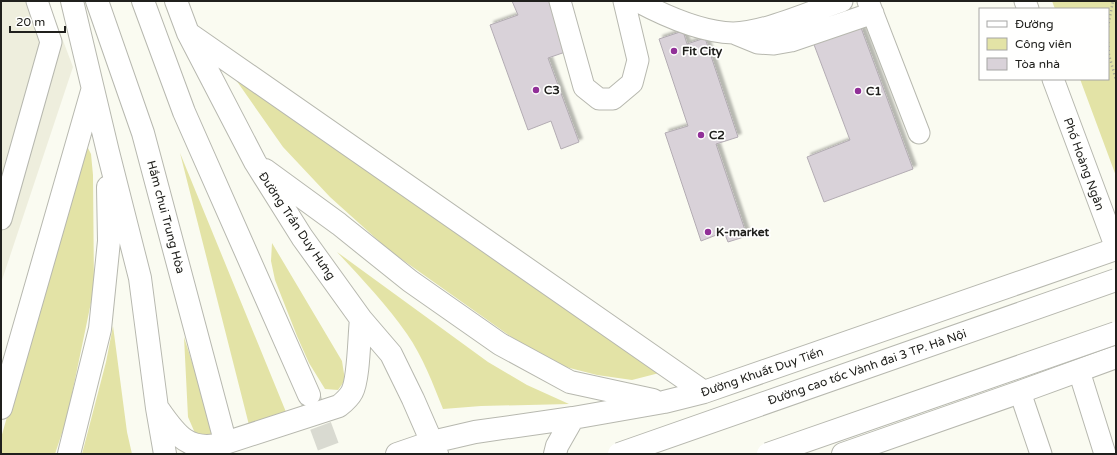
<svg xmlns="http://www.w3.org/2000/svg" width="1117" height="455" font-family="'Varela Round',sans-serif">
<defs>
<filter id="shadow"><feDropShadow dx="3.5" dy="-3.5" stdDeviation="1" flood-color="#0004"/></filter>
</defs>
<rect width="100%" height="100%" fill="#fafbf1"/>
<path fill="#eed" d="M1,1H48L73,67L1,283Z"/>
<path fill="#e3e3a6" d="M1052,1H1116V176L1080,79H1108V9H1055Z
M236,80L667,371L632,380L597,375L558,365L520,343L390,251L330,197L283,147Z
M85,142L91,154L93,175L94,288L67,418L55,454H1V438Z
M180,153L286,412L249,425Z
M272,243L342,361L345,380L338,390L325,389L309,363L297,336L275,280L271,261Z
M337,252L488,362L527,385L569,404L481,406L443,409C433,384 423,357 407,334C387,305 362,279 337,252Z
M113,326L127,432L132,454H82L106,362Z
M184,337L215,434L198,440L188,417Z"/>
<path fill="#d9d2d9" stroke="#b3acb3" filter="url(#shadow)" d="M512,1H553L571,50L548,58L579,142L561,149L551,121L528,130L490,25L518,15Z
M860,25L913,169L824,202L807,157L850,140L813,42Z
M683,31L687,44L705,38L738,137L716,144L747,236L728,242L724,232L701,241L665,133L688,126L659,39Z"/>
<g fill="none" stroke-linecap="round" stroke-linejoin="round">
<path stroke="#d9dad1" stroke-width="22" stroke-dasharray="22 11" stroke-linecap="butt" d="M309,395L331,454"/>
<g stroke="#b7b8af" stroke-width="23">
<path id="minor" d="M560,1L584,87L599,99H613L632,83L638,60L624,1
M637,1C665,16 701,32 733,33C763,33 812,11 842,1
M868,1L919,133
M1025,1L1028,9
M736,34L758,43L774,44L791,41L873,13
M1053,79L1116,248
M1,219L51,42L37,1
M1079,371L1105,454
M1020,392L1041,454"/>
</g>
<g stroke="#b7b8af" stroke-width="24">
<path id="major" d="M72,1L108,152L140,278L157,408L165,454
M176,1L188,33L255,162L302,237L361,319L391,354L413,399L437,454
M188,33L704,392
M265,170L339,224L410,281L500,344L570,382L653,400
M1,408L92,91
M159,410C177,436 189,452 222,444L339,406C344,402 349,398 352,392C359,379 359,336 361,319
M69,454L100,329L109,241L108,187
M397,454L432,442L475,432L573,418L664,402L704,392L1116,249
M555,454L557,446L573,418
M843,454L1020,392L1116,357"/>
</g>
<g stroke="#b7b8af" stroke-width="24">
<path id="highway" d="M97,1L143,133L224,437
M143,1L184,112L309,395"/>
</g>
<path stroke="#9a9b94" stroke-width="2.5" stroke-dasharray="1 3" stroke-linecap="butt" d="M1108,27L1113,1
M1108,42L1109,55L1116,80"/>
<use href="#minor" stroke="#fff" stroke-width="21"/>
<use href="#major" stroke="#fff" stroke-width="22"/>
<use href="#highway" stroke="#fff" stroke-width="22"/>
<g stroke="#b7b8af" stroke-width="24" stroke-linecap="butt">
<path id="highway-bridge" d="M619,454L1116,280
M768,454L1116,333"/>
</g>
<use href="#highway-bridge" stroke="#fff" stroke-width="22"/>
</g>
<g fill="#913098" stroke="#fffffe" stroke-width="1.5">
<circle cx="674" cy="51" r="4"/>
<circle cx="536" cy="90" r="4"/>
<circle cx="858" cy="91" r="4"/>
<circle cx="701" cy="135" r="4"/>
<circle cx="708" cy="232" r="4"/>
</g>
<g text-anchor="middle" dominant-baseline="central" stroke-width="3.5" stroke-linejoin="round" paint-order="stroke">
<g font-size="12" font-weight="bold" fill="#20201d" stroke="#fffffe" text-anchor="start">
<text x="682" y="51">Fit City</text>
<text x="544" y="90">C3</text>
<text x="866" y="91">C1</text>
<text x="709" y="135">C2</text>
<text x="716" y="232">K-market</text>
</g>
<g font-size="12" fill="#20201d" stroke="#fffffe">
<text transform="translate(1084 164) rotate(70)">Phố Hoàng Ngân</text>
<text transform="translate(166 217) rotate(75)">Hầm chui Trung Hòa</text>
<text transform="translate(297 226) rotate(56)">Đường Trần Duy Hưng</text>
<text transform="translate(867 367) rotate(-19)">Đường cao tốc Vành đai 3 TP. Hà Nội</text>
<text transform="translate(762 372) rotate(-19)">Đường Khuất Duy Tiến</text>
</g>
</g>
<rect width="1117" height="455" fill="none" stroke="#20201d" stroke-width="4"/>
<rect x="979" y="8" width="130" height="72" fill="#fffffe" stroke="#a6a6a4"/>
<rect x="987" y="21" width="20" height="6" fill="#ffffff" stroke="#a6a6a4"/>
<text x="1015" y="28" font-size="12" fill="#20201d">Đường</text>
<rect x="987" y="38" width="20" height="12" fill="#e3e3a6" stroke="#a6a6a4"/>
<text x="1015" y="48" font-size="12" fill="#20201d">Công viên</text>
<rect x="987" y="58" width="20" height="12" fill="#d9d2d9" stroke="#a6a6a4"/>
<text x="1015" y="68" font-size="12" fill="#20201d">Tòa nhà</text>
<path d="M10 26v6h55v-6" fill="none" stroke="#20201d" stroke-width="2"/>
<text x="16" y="26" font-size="12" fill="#20201d" stroke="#fffffe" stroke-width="3" paint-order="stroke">20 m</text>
</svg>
